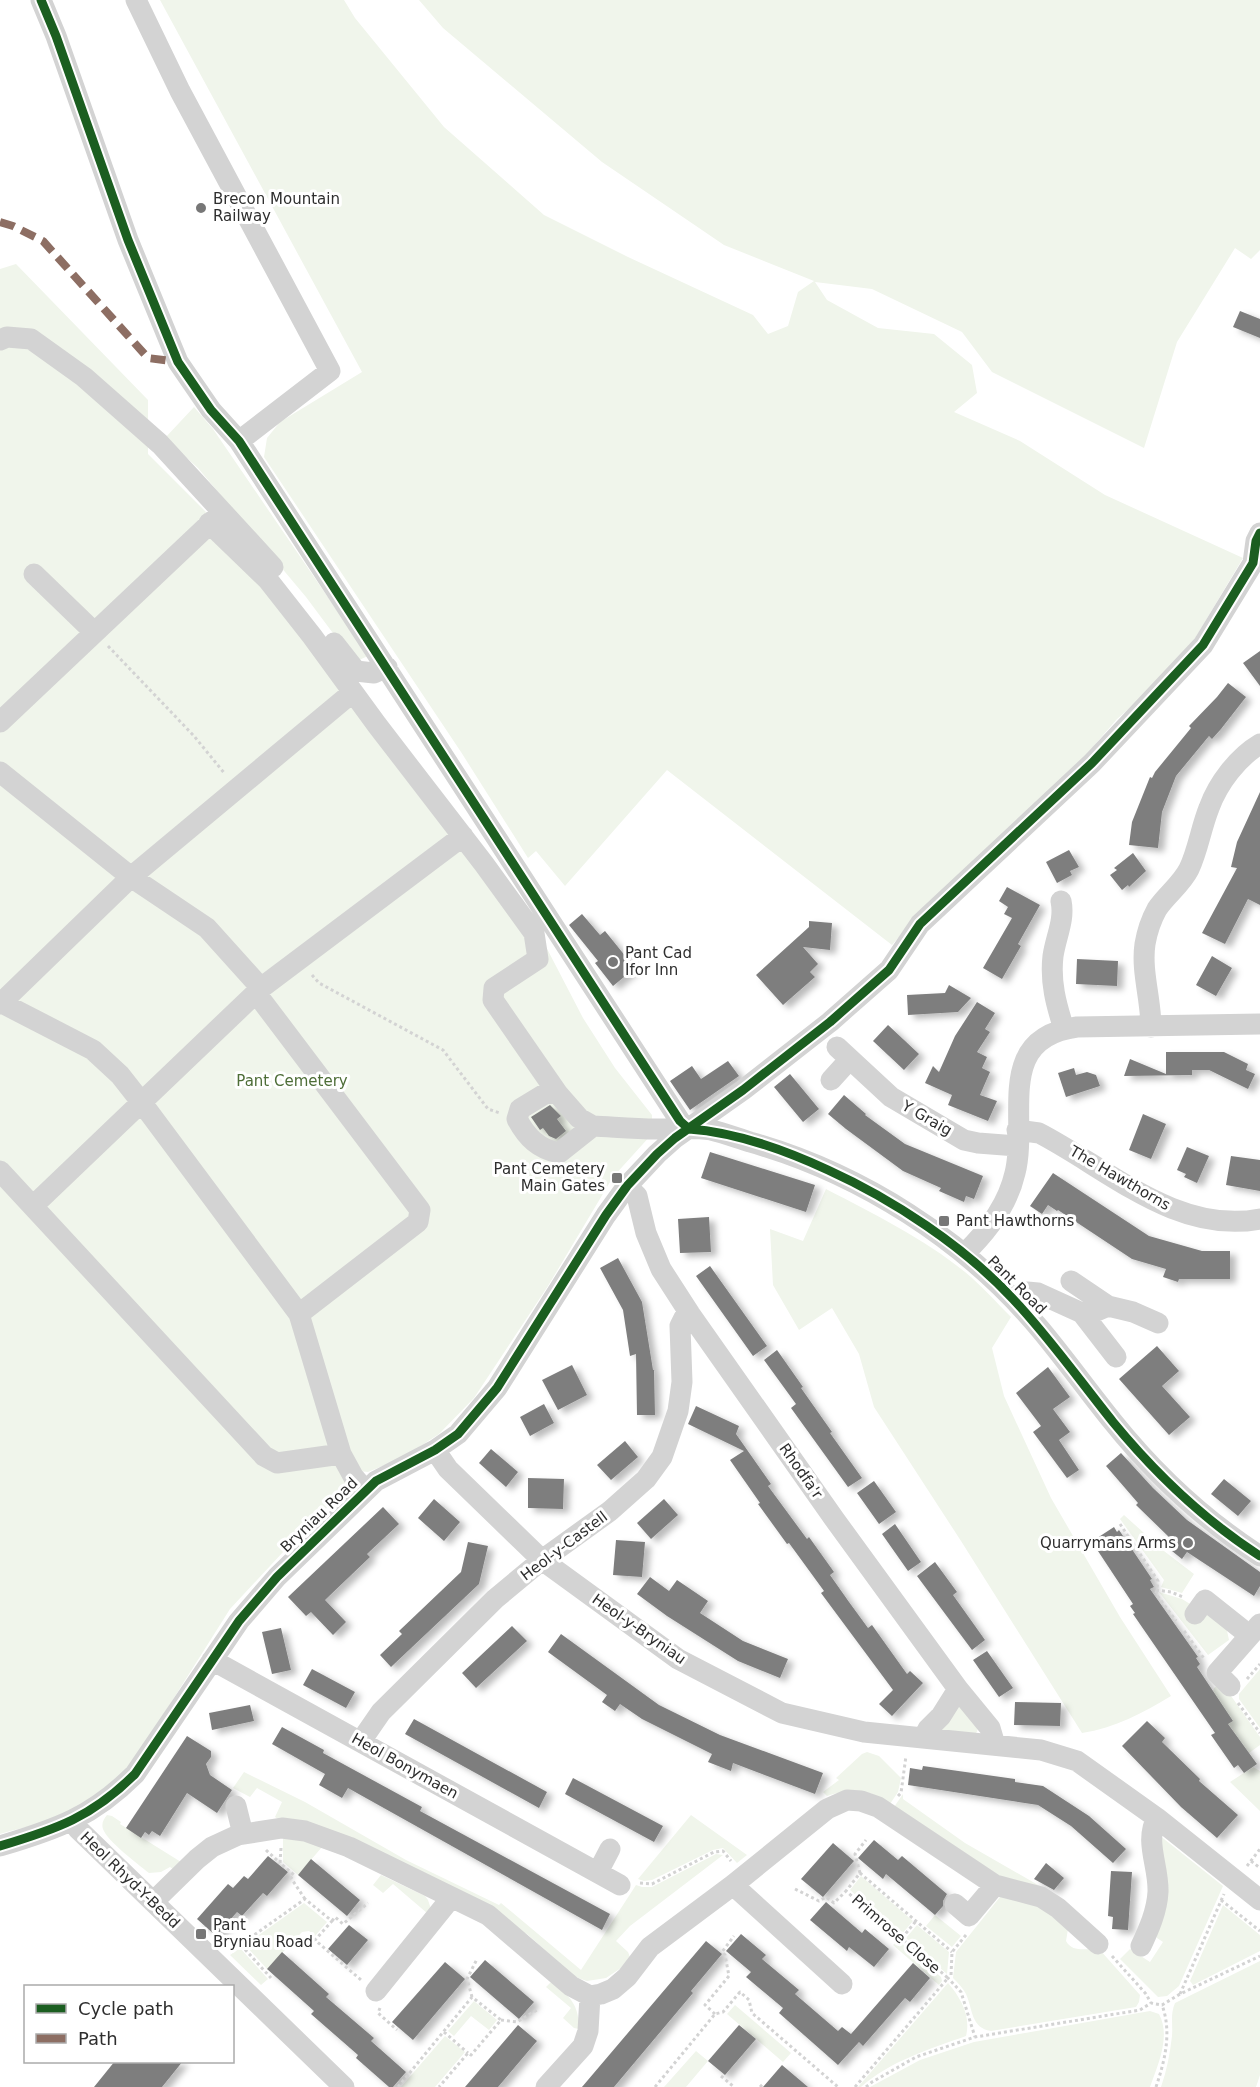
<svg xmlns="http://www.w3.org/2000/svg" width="1260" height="2087" font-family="'DejaVu Sans',sans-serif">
<defs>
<filter id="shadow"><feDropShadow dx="6" dy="4" stdDeviation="3" flood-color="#0004"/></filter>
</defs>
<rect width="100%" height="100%" fill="#fff"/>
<path fill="#f0f5eb" d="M160,0H344L355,18L444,127L544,215L628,257L753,315L768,334L788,326L798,292L814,281L724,245L602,162L443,28L419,0H1260V250L1251,259L1235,248L1177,342L1144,448L992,372L962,332L872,289L815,282L827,300L878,328L934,334L972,365L977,393L954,412L1020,441L1105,495L1243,558L1194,640L1153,688L1117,719L1079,763L930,901L892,945L667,770L565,886L536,851L528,858L461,752L264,457L267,438L280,422L362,372Z
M16,264L148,400V454L270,576L543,941L583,1018L615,1068L652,1115V1134L613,1177L548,1286L474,1398L439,1434L404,1457L368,1472L358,1471L347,1480L348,1489L311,1522L230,1609L136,1758C113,1784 82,1808 49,1820C34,1826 16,1829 0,1834V269Z
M194,407L213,429L368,656L359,660L347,652L306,597L198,468L165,438Z
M826,1189C874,1214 923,1238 965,1272C981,1285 996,1302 1011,1317L992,1348L1004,1396L1051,1498L1120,1617L1171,1696C1143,1713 1115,1728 1082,1733L961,1541L874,1407L859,1354L832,1308L799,1330L773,1285L770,1229L803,1241Z
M1124,1515L1164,1551L1194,1574L1182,1593L1161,1587L1164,1580L1120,1519Z
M1159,1592L1182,1599L1226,1626L1229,1640L1208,1655Z
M1260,1669V1728L1239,1699V1694Z
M1220,1684L1229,1693L1260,1737V1745L1249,1753L1228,1724L1213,1693L1214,1688Z
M959,1705L978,1727L977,1732L973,1735L940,1732Z
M867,1752L879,1756L901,1778L898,1792L890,1804C867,1788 853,1788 827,1796L823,1792L839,1780L836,1778L862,1754Z
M1253,1767L1260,1771V1811L1230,1782Z
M244,1772L305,1802L406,1860L499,1905L501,1903L581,1970L636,1885L642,1887H652L716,1854L723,1855L630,1926L616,1941L628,1952L630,1957L621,1968L606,1978L587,1981L575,1977L527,1934L278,1819L275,1817L282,1802L257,1788L250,1797L233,1788Z
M903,1794V1799L965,1843L1052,1893L1006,1881L894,1807Z
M107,1815L112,1816L121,1822L120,1824L181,1862L173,1869L170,1867L161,1872L149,1873C138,1864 107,1841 103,1829C101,1823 104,1819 107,1815Z
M691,1815L747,1855L737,1863L723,1848L713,1850L652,1880L644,1881L638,1879Z
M1159,1835L1223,1886L1179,1986L1167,1996L1158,1997L1120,1959L1130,1949L1150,1962L1163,1942L1157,1938L1155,1933Z
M283,1838L300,1840L322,1847L298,1875L283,1862Z
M381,1875L425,1896L428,1900L431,1909L427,1913L393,1884L383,1893L373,1885Z
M861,1876L913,1921L901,1935L850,1890Z
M1006,1895L1036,1903L1068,1929L1066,1941C1073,1954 1088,1947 1100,1950L1140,1995L1139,2002L1136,2007L991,2031C971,2028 973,2010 966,1994C963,1988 958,1983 953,1978L956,1952L1000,1897Z
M304,1903L327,1922L315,1936L309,1931L302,1932L267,1969L245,1945Z
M1223,1905L1260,1935V1951L1193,1985L1190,1981Z
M935,1915L961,1936L952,1947L926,1926Z
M917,1925L949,1952L947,1974L906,1938Z
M898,1940L941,1977L942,1981L939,1985L893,1945Z
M240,1948L268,1979L261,1985L230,1955Z
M1260,1961V2075L1256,2087H1161C1167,2070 1170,2053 1172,2036C1173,2023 1170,2015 1175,2003Z
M552,1981C570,1997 579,2004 579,2029L574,2028L563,2018L571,2008L546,1987Z
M948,1983C961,1998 971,2016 966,2036C930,2049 890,2061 861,2087H858Z
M474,2001L497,2020L489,2030L471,2016L454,2036L448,2031Z
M735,2005L791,2053L783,2062L727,2014Z
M1150,2011L1159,2014C1171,2036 1158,2065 1150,2087H870L920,2060L974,2042Z
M445,2036L465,2052L435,2087H401Z
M696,2051L708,2061L686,2087H664Z"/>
<path fill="#7e7e7e" filter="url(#shadow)" d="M1240,311L1260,319V338L1233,327Z
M1260,651V686L1243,663Z
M1228,683L1246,697L1221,729L1212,739L1209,736L1176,776L1162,812L1158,848L1129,845L1132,822L1150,777L1152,778L1155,772L1191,728L1189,726L1217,697Z
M1260,792V905L1248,899L1225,944L1202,933L1237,868L1231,867L1237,842Z
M1069,850L1079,867L1070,871L1072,875L1057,883L1046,862Z
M1133,853L1146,871L1129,887L1128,885L1122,890L1110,875L1117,870L1114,868Z
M1007,887L1040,905L1018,944L1021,946L1002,979L983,968L1012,918L1004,914L1008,907L999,901Z
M582,914L600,935L605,931L635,968L613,986L595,963L598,961L569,925Z
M809,921L832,923L830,950L803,947L818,964L810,972L815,977L783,1005L756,975L809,927Z
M1212,956L1232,968L1216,996L1196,985Z
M1077,959L1118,961L1117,986L1076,984Z
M949,985L971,998L958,1012L908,1015L907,995L945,993Z
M977,1002L995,1013L985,1029L990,1032L977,1052L987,1057L982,1068L990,1072L980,1095L997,1101L988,1121L948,1105L952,1095L925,1083L933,1066L939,1072L955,1036Z
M888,1025L919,1054L904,1070L873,1041Z
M1166,1052H1224L1248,1064L1246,1070L1255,1074L1248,1089L1209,1070H1192V1075L1124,1076L1130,1059L1166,1074Z
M728,1061L739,1076L690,1110L670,1081L692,1066L701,1079Z
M1074,1068L1076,1075L1087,1072L1096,1075L1100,1086L1066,1097L1058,1073Z
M790,1074L819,1109L803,1122L774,1087Z
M844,1095L866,1114L865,1115L905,1144L983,1176L974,1199L966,1196L964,1202L939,1191L941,1188L903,1171L846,1129L828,1114Z
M550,1105L561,1116L557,1119L566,1131L556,1139L549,1136L543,1128L540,1130L531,1117Z
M1143,1114L1166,1124L1151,1159L1129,1150Z
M1187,1147L1209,1156L1197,1183L1184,1177L1186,1174L1177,1170Z
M710,1152L815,1185L806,1212L701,1178Z
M1231,1156L1260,1160V1191L1226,1185Z
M1053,1173L1149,1236L1202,1251H1230V1279H1179L1178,1282L1163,1277L1166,1269L1132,1259L1058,1210L1057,1211L1048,1205L1042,1214L1030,1206Z
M709,1217L711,1252L680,1253L678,1219Z
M618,1258L642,1302L653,1370H654L655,1415H637L636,1354L630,1356L623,1310L600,1268Z
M710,1266L767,1346L753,1356L696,1276Z
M1157,1346L1179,1371L1162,1386L1190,1417L1169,1435L1119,1379Z
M777,1350L803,1387L801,1388L832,1432L830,1433L862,1478L848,1487L791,1408L796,1404L764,1360Z
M572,1365L587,1395L558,1410L542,1380Z
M1048,1367L1070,1397L1053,1409L1070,1432L1059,1440L1079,1470L1067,1478L1033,1432L1041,1426L1016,1393Z
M544,1404L554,1423L530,1436L520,1417Z
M696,1406L739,1426L736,1434L771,1484L768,1486L807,1539L809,1537L834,1572L830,1575L849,1602L868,1628L872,1625L907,1674L910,1671L923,1683L892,1716L879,1704L893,1690L821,1593L824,1591L789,1543L787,1544L758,1504L760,1503L730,1460L744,1451L688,1424Z
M625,1441L638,1457L611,1480L597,1465Z
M491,1449L518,1472L506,1487L479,1463Z
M1121,1453L1153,1488L1187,1520L1260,1572V1586L1254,1596L1187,1552L1182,1559L1167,1547L1172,1540L1136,1505L1138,1503L1106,1466Z
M528,1478L564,1479L563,1509L528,1508Z
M1224,1479L1251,1501L1238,1516L1211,1494Z
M874,1481L896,1512L879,1524L857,1493Z
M434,1499L460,1522L444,1541L418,1518Z
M664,1499L678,1515L651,1539L637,1523Z
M383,1507L399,1524L367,1554L370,1557L325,1600L346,1622L333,1635L311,1612L306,1616L288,1597Z
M895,1524L921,1562L908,1571L882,1534Z
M1114,1527L1117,1532L1119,1530L1152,1579L1150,1580L1154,1587L1150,1589L1198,1657L1196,1658L1200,1664L1197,1667L1233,1721L1228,1724L1257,1764L1244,1773L1238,1765L1234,1768L1211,1735L1215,1733L1133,1614L1135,1613L1130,1606L1133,1604L1096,1548L1099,1547L1094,1540Z
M616,1540L645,1542L642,1577L613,1575Z
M468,1542L488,1546L479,1584L391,1667L380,1655L402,1634L399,1631L461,1572Z
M935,1562L957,1592L953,1595L985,1640L972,1650L917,1576Z
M650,1577L669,1591L677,1580L708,1601L700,1613L743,1641L788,1659L780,1678L738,1661L667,1616L637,1594Z
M512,1626L527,1641L476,1688L462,1673Z
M281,1628L291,1670L272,1674L262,1632Z
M561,1634L659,1705L720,1735L823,1773L815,1794L733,1763L731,1771L708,1762L712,1754L642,1719L620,1704L615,1711L602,1702L607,1695L548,1652Z
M987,1651L1013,1688L999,1697L973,1660Z
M312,1669L355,1692L346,1708L303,1685Z
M1015,1702L1061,1703L1060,1726L1014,1725Z
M250,1705L254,1721L212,1730L209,1713Z
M414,1719L547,1792L539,1808L405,1734Z
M1147,1721L1165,1738L1162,1742L1200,1779L1199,1781L1238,1815L1217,1838L1181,1807L1122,1746Z
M282,1727L324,1750L323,1753L422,1807L420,1811L610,1914L602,1930L348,1788L342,1798L319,1785L325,1774L272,1744Z
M187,1736L211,1751V1757L206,1764L210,1775L232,1790L217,1813L187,1793L160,1836L152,1831L149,1835L145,1832L141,1838L126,1828Z
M923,1766L1015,1779V1782L1043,1786L1089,1816L1126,1849L1113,1863L1071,1826L1038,1805L908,1785L910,1768L922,1770Z
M573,1778L663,1826L654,1842L565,1794Z
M874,1840L898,1860L902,1856L947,1894L943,1901V1906L935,1915L886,1874L883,1879L858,1858Z
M833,1843L854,1861L823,1897L801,1879Z
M268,1856L288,1872L267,1896L263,1893L242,1916L237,1912L216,1936L197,1919L228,1884L233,1888L244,1876L248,1879Z
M311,1859L360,1900L347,1916L298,1875Z
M1046,1863L1064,1878L1054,1890L1034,1879Z
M1111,1871L1132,1872L1128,1930L1112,1929L1113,1917L1108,1916Z
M826,1902L862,1933L865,1929L889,1949L874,1967L849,1947L847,1951L810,1920Z
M349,1925L368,1940L347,1965L328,1949Z
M741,1934L766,1955L762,1959L799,1990L795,1994L838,2031L842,2027L851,2034L913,1963L930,1978L910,2002L905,1998L863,2046L859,2042L838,2065L779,2013L783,2008L746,1977L751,1972L726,1951Z
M706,1941L722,1954L691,1991L693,1993L614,2087H582Z
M282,1952L329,1994L326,1997L374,2038L371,2041L406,2072L393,2087H389L356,2058L358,2055L311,2014L314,2011L267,1969Z
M485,1960L534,2002L519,2019L470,1977Z
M445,1962L465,1979L413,2040L392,2022Z
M518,2025L537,2041L498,2087H465Z
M739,2025L756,2039L725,2075L708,2061Z
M115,2061H183L162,2087H94Z
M782,2065L808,2087H763Z"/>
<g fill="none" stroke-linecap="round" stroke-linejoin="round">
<path stroke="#d3d3d3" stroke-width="3" stroke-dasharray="3 3" stroke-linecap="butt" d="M108,646L194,736L225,774
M312,975L319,983L443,1050L488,1109L500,1113
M1120,1524L1158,1581L1156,1594L1176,1621
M1156,1590L1171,1592L1183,1597
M1184,1631L1205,1660
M1247,1679L1260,1664
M1238,1703L1260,1733
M898,1796L901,1793L906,1756
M281,1848L280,1863L294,1875L291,1878L305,1899
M266,1850L280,1863
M1251,1861L1260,1868
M1247,1866L1260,1849
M860,1873L855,1854L866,1840
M640,1883L652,1884L714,1852L723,1851L731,1861
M795,1889L819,1901L826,1897L834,1903L846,1891
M1221,1900L1260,1931
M332,1921L335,1917L343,1924L368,1903
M966,1935L952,1952L951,1975L948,1978L961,1992L975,2037
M902,1938L916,1921
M241,1945L271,1978
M230,1952L305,1899L332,1921L315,1940L361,1980
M1112,1956L1146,1994L1151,2003
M1180,1994L1224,1894
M472,1997L467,1979L477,1959
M380,2008L378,2013L397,2030
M715,2014L705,2005L729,1976L725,1955L722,1952L734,1936
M501,2020L517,2022L537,2010
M444,2032L468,2053
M721,2076L734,2087
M398,2087L472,1997L501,2020L471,2055L468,2053L439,2087
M655,2087L715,2014L723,2012L740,1992L749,2000L752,2013L838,2087
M760,2087L764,2083
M855,2087L948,1978L846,1891L860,1873L952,1952
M866,2087L872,2082L916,2057L975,2037L1140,2010L1151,2003L1162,2005L1180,1994L1260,1956
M1156,2087C1165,2060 1172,2032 1162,2005"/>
<path stroke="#d3d3d3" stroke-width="21" d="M41,0L56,36L128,240L178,362L211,410L239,441L680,1121L689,1129
M136,0L180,91L330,371L239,441
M0,340L7,337L31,339L84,377L160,444L273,567
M209,523L268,580L312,636L377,725L484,864L534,933L538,959L494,988L493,1000L558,1094
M34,574L94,632
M334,643L356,671L374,673L387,667
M0,722L220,514
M0,772L131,877L207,928L261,988
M1061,901C1065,920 1056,936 1053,956C1050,982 1056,1004 1064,1029
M256,993L420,1210L418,1222L299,1314
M0,1002L93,1050L120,1075L142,1103L299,1314L341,1454L353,1476L365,1490
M0,1004L131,877L353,692
M1151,1027C1151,999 1141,971 1145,944C1147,932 1151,920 1157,909C1166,895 1181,885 1189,869C1198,850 1201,828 1209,808C1218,783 1238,757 1260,744
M837,1047L891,1097L964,1140L978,1143L1017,1146
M831,1080L850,1059
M593,1126L579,1118L558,1094L548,1092L520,1109L517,1119C527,1138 539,1149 559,1153L593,1126C614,1127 635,1129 656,1129C674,1129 693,1127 711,1130C724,1133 737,1138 750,1142C860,1173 966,1240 1040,1329C1065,1359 1088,1391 1113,1422C1154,1473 1204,1520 1260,1556
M1017,1130L1039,1133C1107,1168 1177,1235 1260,1219
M0,1171L264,1456L277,1463L341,1454
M627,1186L637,1196L646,1233L661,1269L690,1314L835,1520L958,1689L990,1728L995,1745
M33,1206L261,988L463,836
M964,1254C987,1232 1008,1204 1015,1173C1029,1118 993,1038 1077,1027L1260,1024
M1071,1281L1108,1306L1133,1312L1158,1323
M1012,1297L1027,1292L1038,1293L1082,1313L1094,1312L1108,1306
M1082,1313L1116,1357
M435,1450L448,1469L542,1560L678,1659L782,1713L864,1732L1041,1750L1077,1761L1157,1818C1144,1841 1159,1866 1158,1892C1157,1911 1149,1929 1141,1946
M1195,1614L1205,1600L1249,1635
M212,1660L620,1885
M1230,1686L1217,1673L1260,1624
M924,1737L928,1729L941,1716L958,1689
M361,1741L381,1712L495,1599L542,1560L610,1511L646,1479L662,1457L678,1411L682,1382L680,1326L684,1318L690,1314
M236,1806L243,1834
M1157,1818L1260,1900
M73,1821L78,1829L344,2087
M0,1846C57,1829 92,1817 135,1774L239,1621L277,1577L376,1481L435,1450L458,1434L497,1388L606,1215L627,1186L657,1154L675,1138L743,1090L830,1022L889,970L920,924L1092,763L1203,645L1253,563L1256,541L1260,533
M598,1872L610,1849
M733,1885L842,1984
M153,1902L197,1859L212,1847L238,1835L282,1828L305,1831L349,1847L488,1915L571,1986L590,1996L601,1994L613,1989L627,1977L650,1947L733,1885L827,1809L847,1800L861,1801L878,1807L995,1885L1041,1897L1058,1908L1098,1944
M955,1904L969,1916L995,1885
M376,1991L451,1898
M546,2087L583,2046L588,2031L590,1996"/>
<path stroke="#8d6e63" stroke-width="8" stroke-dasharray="15 8" stroke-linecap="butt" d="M0,222L13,226L43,241L148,358L178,362"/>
<g stroke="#fff" stroke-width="13">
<path id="cycleway" d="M41,0L56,36L128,240L178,362L211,410L239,441L680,1121L689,1129
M689,1129C734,1132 787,1151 828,1170C892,1199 964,1246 1013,1299C1049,1337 1080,1381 1113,1422C1155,1473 1204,1520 1260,1556
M0,1846C57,1829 92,1817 135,1774L239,1621L277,1577L376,1481L435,1450L458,1434L497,1388L606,1215L627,1186L657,1154L675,1138L743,1090L830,1022L889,970L920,924L1092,763L1203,645L1253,563L1256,541L1260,533"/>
</g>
<use href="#cycleway" stroke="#1b5e20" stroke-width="9"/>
</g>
<g fill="#777" stroke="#fff" stroke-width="2">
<circle cx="201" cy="208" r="6"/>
<circle cx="613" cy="962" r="6"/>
<rect x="611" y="1172" width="12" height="12" rx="3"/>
<rect x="938" y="1215" width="12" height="12" rx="3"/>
<circle cx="1188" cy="1543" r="6"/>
<rect x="195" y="1928" width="12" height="12" rx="3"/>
</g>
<g text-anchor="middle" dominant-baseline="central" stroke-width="6" stroke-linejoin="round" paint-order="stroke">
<g font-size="15" fill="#2e2e2e" stroke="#fff" text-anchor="start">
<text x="213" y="199">Brecon Mountain<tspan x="213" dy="17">Railway</tspan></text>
<text x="625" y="953">Pant Cad<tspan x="625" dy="17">Ifor Inn</tspan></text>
<text x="605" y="1169" text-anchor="end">Pant Cemetery<tspan x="605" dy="17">Main Gates</tspan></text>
<text x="956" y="1221">Pant Hawthorns</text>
<text x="1176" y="1543" text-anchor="end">Quarrymans Arms</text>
<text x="213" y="1925">Pant<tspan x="213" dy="17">Bryniau Road</tspan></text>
</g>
<g font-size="15" fill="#4d6d37" stroke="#fff">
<text x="292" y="1081">Pant Cemetery</text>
</g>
<g font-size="15" fill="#2e2e2e" stroke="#fff">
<text transform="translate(927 1118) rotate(30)">Y Graig</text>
<text transform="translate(1120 1178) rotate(30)">The Hawthorns</text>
<text transform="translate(1017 1285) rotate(45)">Pant Road</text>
<text transform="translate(801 1471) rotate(55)">Rhodfa'r</text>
<text transform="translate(319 1515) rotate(-44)">Bryniau Road</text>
<text transform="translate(564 1546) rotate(-37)">Heol-y-Castell</text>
<text transform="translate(639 1629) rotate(35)">Heol-y-Bryniau</text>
<text transform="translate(405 1766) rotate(29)">Heol Bonymaen</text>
<text transform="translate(130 1880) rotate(44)">Heol Rhyd-Y-Bedd</text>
<text transform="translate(896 1934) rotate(41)">Primrose Close</text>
</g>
</g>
<rect x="24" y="1985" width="210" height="78" fill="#ffffff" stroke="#ababab" stroke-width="1.5"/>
<rect x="36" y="2004" width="30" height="9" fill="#1b5e20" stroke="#ababab" stroke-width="1.5"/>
<text x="78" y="2015" font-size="18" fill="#2e2e2e">Cycle path</text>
<rect x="36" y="2034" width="30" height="9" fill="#8d6e63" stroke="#ababab" stroke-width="1.5"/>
<text x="78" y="2045" font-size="18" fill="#2e2e2e">Path</text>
</svg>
